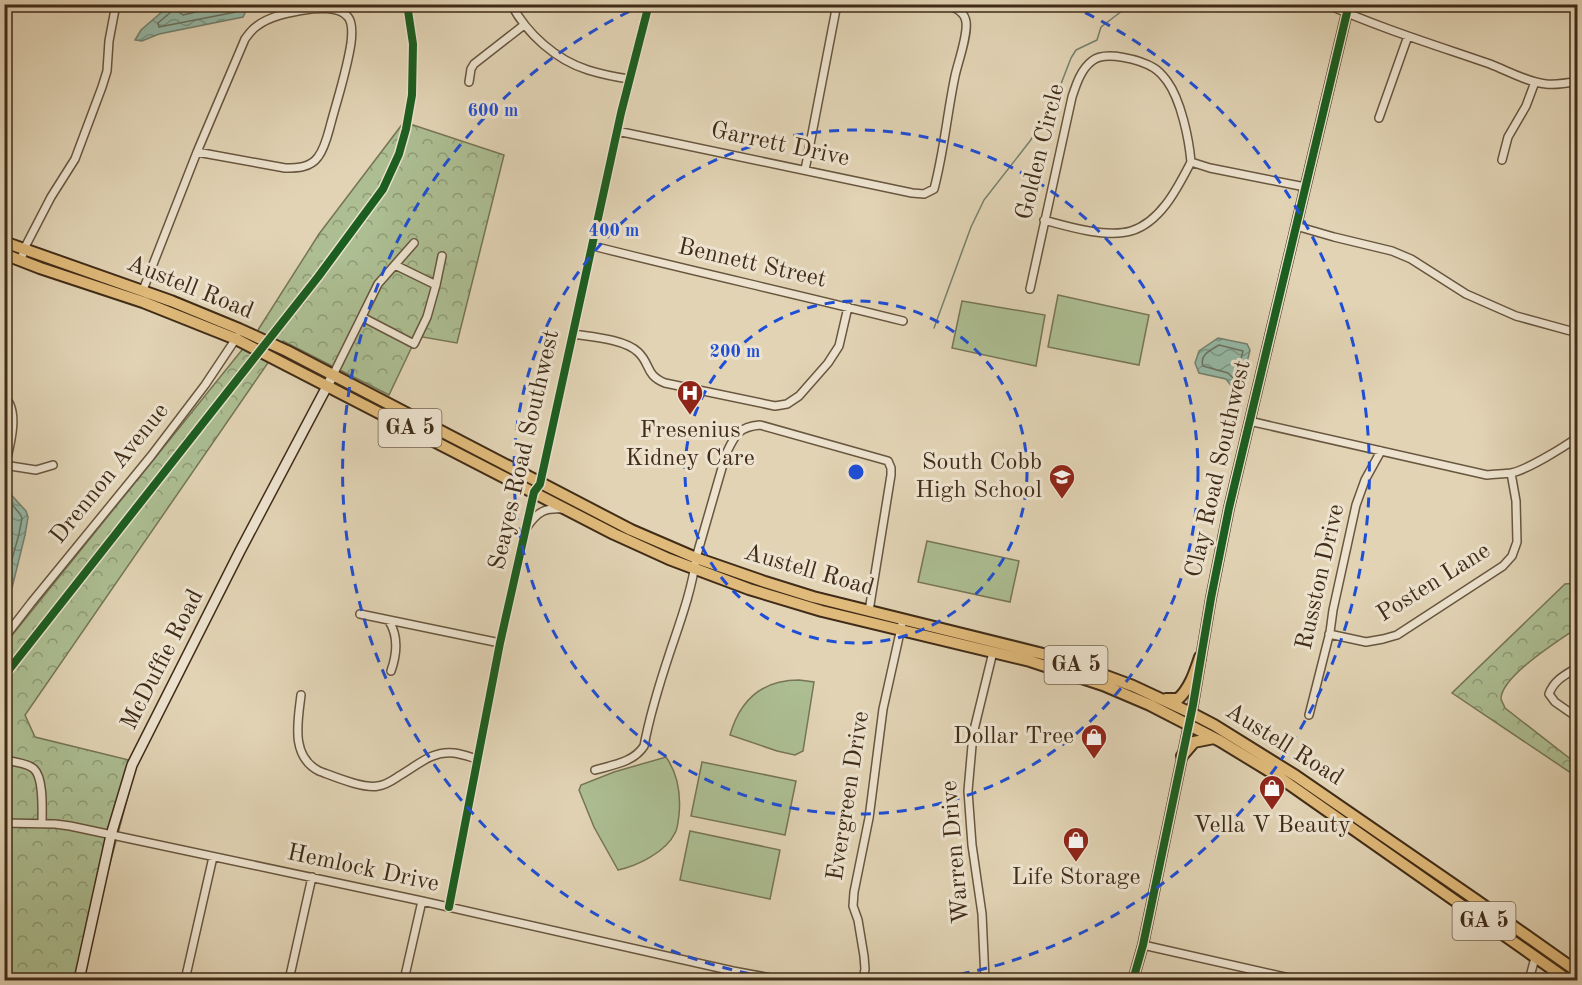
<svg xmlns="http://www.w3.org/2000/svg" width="1582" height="985" font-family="'Old Standard TT',serif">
<defs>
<pattern id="forest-crowns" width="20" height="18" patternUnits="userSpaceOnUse" patternTransform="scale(1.5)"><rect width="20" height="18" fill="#acbe92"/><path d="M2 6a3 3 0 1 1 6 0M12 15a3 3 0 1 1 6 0" fill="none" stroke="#8d9b76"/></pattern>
<pattern id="water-waves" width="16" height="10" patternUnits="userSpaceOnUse" patternTransform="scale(1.5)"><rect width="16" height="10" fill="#95b9a7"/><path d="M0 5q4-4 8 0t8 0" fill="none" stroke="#7b9787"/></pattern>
</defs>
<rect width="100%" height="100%" fill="#e1d3b4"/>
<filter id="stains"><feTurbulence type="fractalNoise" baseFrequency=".00333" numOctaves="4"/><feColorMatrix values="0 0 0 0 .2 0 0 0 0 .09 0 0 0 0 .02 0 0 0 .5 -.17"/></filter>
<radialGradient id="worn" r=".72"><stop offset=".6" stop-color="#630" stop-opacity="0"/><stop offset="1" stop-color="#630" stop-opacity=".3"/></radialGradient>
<path fill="#acbe92" stroke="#767555" stroke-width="1.5" d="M1058,295L1149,315L1139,365L1048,347Z
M962,301L1045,315L1036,366L952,348Z
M927,541L1019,561L1010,602L918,582Z
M799,680L814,682L803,751L795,755L777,751L730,735C740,700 761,680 799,680Z
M666,757C678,774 681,794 679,815C678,821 678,828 675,833C666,852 637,866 618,870L594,827L579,790L581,785L614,772Z
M702,762L796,781L785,835L691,816Z
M690,831L780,850L770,899L680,880Z"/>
<path fill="url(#forest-crowns)" stroke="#767555" stroke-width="1.5" d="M404,122L504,155L457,343L417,336L389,395L283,341L25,715L35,737L137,762L79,980H5V644L258,330L319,234Z
M1577,583V628C1560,640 1501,676 1501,699C1502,702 1504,705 1505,708L1577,764V777L1452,693L1565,584Z"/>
<path fill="url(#water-waves)" stroke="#73816e" stroke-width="1.5" d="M170,5H243L246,11L243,17L159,34L142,41L135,40L141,30Z
M1218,338L1247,344L1250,350L1240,392H1236L1226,379L1199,373L1195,363L1199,351Z
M4,487L26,511L28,517L25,535L12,588L5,597Z"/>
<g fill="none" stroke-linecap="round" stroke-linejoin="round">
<path stroke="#6a7260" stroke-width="1.5" d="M174,4L172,11L158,23L159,27L236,12L238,10V4
M181,4L180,13L183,15L230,4
M1219,345L1243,351L1236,378H1233L1228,373L1203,366C1199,355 1211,350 1219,345Z
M4,495L20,514L22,518L19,534L4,588"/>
<path stroke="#73816e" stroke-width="1.5" d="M934,328L971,227L984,200L1030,141L1039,127L1059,89L1071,58L1076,50L1097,40L1101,27L1131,4"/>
<g stroke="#68563f" stroke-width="10">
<path id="street" d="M511,4C527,34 556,60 588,70C601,74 615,77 629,79
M1326,4C1380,28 1435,45 1490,64C1508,71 1527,82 1546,84C1556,85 1568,83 1578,81
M469,82L471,69L474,64L524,25
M1379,118L1408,36
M617,131L912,193L924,194L934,189C944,152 947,114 955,76C958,62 968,35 966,22C965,12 955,8 947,4
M1502,160L1508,137L1526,106L1535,82
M1191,162L1210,168L1305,187
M805,170L837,4
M1044,220C1069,227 1107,238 1131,231C1161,222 1178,187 1191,162
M1296,226L1334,237L1392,251L1411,259L1466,294L1516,316L1578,333
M593,246C696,272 800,295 903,321
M21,261L24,249L51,197L75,159L102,87L107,71L109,41L116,4
M395,265L436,285
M1030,289L1072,97C1076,85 1081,69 1092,61C1105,50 1141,60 1154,68C1159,71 1164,77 1167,81C1181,100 1189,139 1191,162
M143,290L197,152L245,39C248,35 252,29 257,26C270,16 288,13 304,10C316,8 339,6 348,17C353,23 352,35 351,43C347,70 338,97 331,123C328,134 325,148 318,157C310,168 297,168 285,168L197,152
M362,317L414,344L427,317L436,285L442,256
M573,334C592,337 624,339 638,352C651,364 645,375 665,383L775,406L787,404L799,396L828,363L839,346L848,307
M333,375L378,284L414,243
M4,397C21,410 9,449 5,466
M1249,421L1487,475C1495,474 1503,474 1511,473C1527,470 1564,447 1578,437
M4,465L36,470L53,465
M527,527C538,511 545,508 563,509
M360,614L500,643
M389,621C399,637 397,654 391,671
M1329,634L1366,642L1383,639L1397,635L1503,566L1512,556L1517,542L1516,501L1511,473
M4,638L31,603L151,456L205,385L237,337
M1578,667C1565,675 1554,680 1549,694L1555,702L1578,718
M301,695C298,721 290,756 319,771C333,776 363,789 378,786C386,785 393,780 399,776C417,766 432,750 454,753C462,754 470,757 477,759
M1309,715L1330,632L1333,610L1356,505L1365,480L1381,451
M11,761C18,763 29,764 34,769C44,778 42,811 42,823
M595,770C613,765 634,762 644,746C650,714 660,682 670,652C680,622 692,590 696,558L726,454C735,435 738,427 760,425L888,461L891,468V475L869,611
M4,823L55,824L70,826L422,901L733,971L782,980
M449,907L500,643L534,492L540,484L621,113L649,4
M1143,945L1298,980
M185,980L213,857
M289,980L312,877
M404,980L422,901
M863,980L865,969L864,956L858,920L853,906L854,892L869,818L883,709L903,619
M985,980L982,914L972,845L968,791L973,734L993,652
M1529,980L1535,958"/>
</g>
<g stroke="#402c18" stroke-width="12">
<path id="secondary" d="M79,980L111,835L132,765L240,551L333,375
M1133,980L1143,945L1193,705L1211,598L1229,508L1349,4"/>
</g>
<g stroke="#402c18" stroke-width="14">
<path id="primary" d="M4,242L171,301L239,329L287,351L631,530L696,558L765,582L813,597L1055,657L1133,686L1191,713L1214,725L1296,776L1476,900L1578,972
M4,254L40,268L143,302L236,339L614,534L669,559L749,589L822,611L1030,661L1103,685L1150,705L1220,741L1279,777L1568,980
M1166,699H1178C1190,688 1195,672 1200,657
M1182,756L1194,742L1214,738"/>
</g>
<use href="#street" stroke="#ece2ce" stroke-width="7"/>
<use href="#secondary" stroke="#ece2ce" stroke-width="9"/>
<use href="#primary" stroke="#e0ba7a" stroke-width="10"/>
<g stroke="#ece2ce" stroke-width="11">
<path id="cycleway" d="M4,676L318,277L383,189L399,154L406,129L412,95L413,44L407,4
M449,907L500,643L534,492L540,484L621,113L649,4
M1133,980L1143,945L1193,705L1211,598L1229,508L1349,4"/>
</g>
<use href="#cycleway" stroke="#1b5e20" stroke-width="8"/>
</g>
<g fill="none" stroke="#1d4ed8" stroke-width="3" stroke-dasharray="10 8">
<circle cx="856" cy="472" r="171"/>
<circle cx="856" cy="472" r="342"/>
<path d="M785 980A513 513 0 0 1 643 5M1069 5A513 513 0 0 1 927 980"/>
</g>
<defs>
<g id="hospital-pin" transform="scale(1.35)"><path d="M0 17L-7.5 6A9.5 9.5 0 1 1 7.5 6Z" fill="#8f2418" stroke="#ece2ce"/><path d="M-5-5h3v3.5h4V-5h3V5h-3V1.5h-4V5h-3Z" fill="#fff"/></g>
<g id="school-pin" transform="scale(1.35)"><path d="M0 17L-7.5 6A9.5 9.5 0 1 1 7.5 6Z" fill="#8f2418" stroke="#ece2ce"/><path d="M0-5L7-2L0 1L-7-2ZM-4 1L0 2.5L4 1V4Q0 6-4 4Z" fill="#fff"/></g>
<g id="shop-pin" transform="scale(1.35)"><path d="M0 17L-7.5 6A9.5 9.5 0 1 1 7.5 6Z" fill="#8f2418" stroke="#ece2ce"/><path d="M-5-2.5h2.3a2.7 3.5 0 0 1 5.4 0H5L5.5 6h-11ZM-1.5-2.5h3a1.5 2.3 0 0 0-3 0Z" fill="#fff"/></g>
</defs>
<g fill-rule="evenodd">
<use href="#hospital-pin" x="690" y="393"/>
<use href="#school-pin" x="1062" y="477"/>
<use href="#shop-pin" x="1094" y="737"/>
<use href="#shop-pin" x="1272" y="788"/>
<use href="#shop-pin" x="1076" y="840"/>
</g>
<g text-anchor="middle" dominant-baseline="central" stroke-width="6" stroke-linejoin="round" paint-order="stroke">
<g fill="#ece2ce" stroke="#74634f" stroke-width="1.5">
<rect x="378.5" y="409" width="63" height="38" rx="4.5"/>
<rect x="1044.5" y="646" width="63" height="38" rx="4.5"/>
<rect x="1452.5" y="902" width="63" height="38" rx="4.5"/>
</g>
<g font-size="22" font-weight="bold" fill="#402c18">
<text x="410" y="428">GA 5</text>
<text x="1076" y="665">GA 5</text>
<text x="1484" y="921">GA 5</text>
</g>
<g font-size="24" fill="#402c18" stroke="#ece2ce">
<text transform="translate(780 145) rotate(12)">Garrett Drive</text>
<text transform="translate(1041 152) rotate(-76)">Golden Circle</text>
<text transform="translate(752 264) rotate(13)">Bennett Street</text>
<text transform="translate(190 288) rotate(22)">Austell Road</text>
<text transform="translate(525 450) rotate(-77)">Seayes Road Southwest</text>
<text transform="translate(1219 469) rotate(-77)">Clay Road Southwest</text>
<text transform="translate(110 474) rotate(-51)">Drennon Avenue</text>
<text transform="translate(809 571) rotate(16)">Austell Road</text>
<text transform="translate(1321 577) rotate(-77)">Russton Drive</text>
<text transform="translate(1434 583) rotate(-32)">Posten Lane</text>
<text transform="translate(163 660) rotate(-63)">McDuffie Road</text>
<text transform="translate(1284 745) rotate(32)">Austell Road</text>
<text transform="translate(849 796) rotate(-81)">Evergreen Drive</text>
<text transform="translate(956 852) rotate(-95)">Warren Drive</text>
<text transform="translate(363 869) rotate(12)">Hemlock Drive</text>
</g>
<g font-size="24" fill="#402c18" stroke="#ece2ce">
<text x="690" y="431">Fresenius<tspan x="690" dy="28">Kidney Care</tspan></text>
<text x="1042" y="463" text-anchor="end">South Cobb<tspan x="1042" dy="28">High School</tspan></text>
<text x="1074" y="737" text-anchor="end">Dollar Tree</text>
<text x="1272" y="826">Vella V Beauty</text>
<text x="1076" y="878">Life Storage</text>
</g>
</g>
<circle cx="856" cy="472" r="9" fill="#1d4ed8" stroke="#ece2ce" stroke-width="3"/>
<g font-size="18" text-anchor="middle" font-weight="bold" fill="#1d4ed8" stroke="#ece2ce" stroke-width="6" stroke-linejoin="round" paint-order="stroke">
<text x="493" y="116">600 m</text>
<text x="614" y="236">400 m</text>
<text x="735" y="357">200 m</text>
</g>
<rect width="1582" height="985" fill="none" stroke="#e1d3b4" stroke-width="24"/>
<rect x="6" y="6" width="1570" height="973" fill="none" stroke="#402c18" stroke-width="3"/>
<rect x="12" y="12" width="1558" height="961" fill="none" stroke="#402c18" stroke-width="1.5"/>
<rect width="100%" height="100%" filter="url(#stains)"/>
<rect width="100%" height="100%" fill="url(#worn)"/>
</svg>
